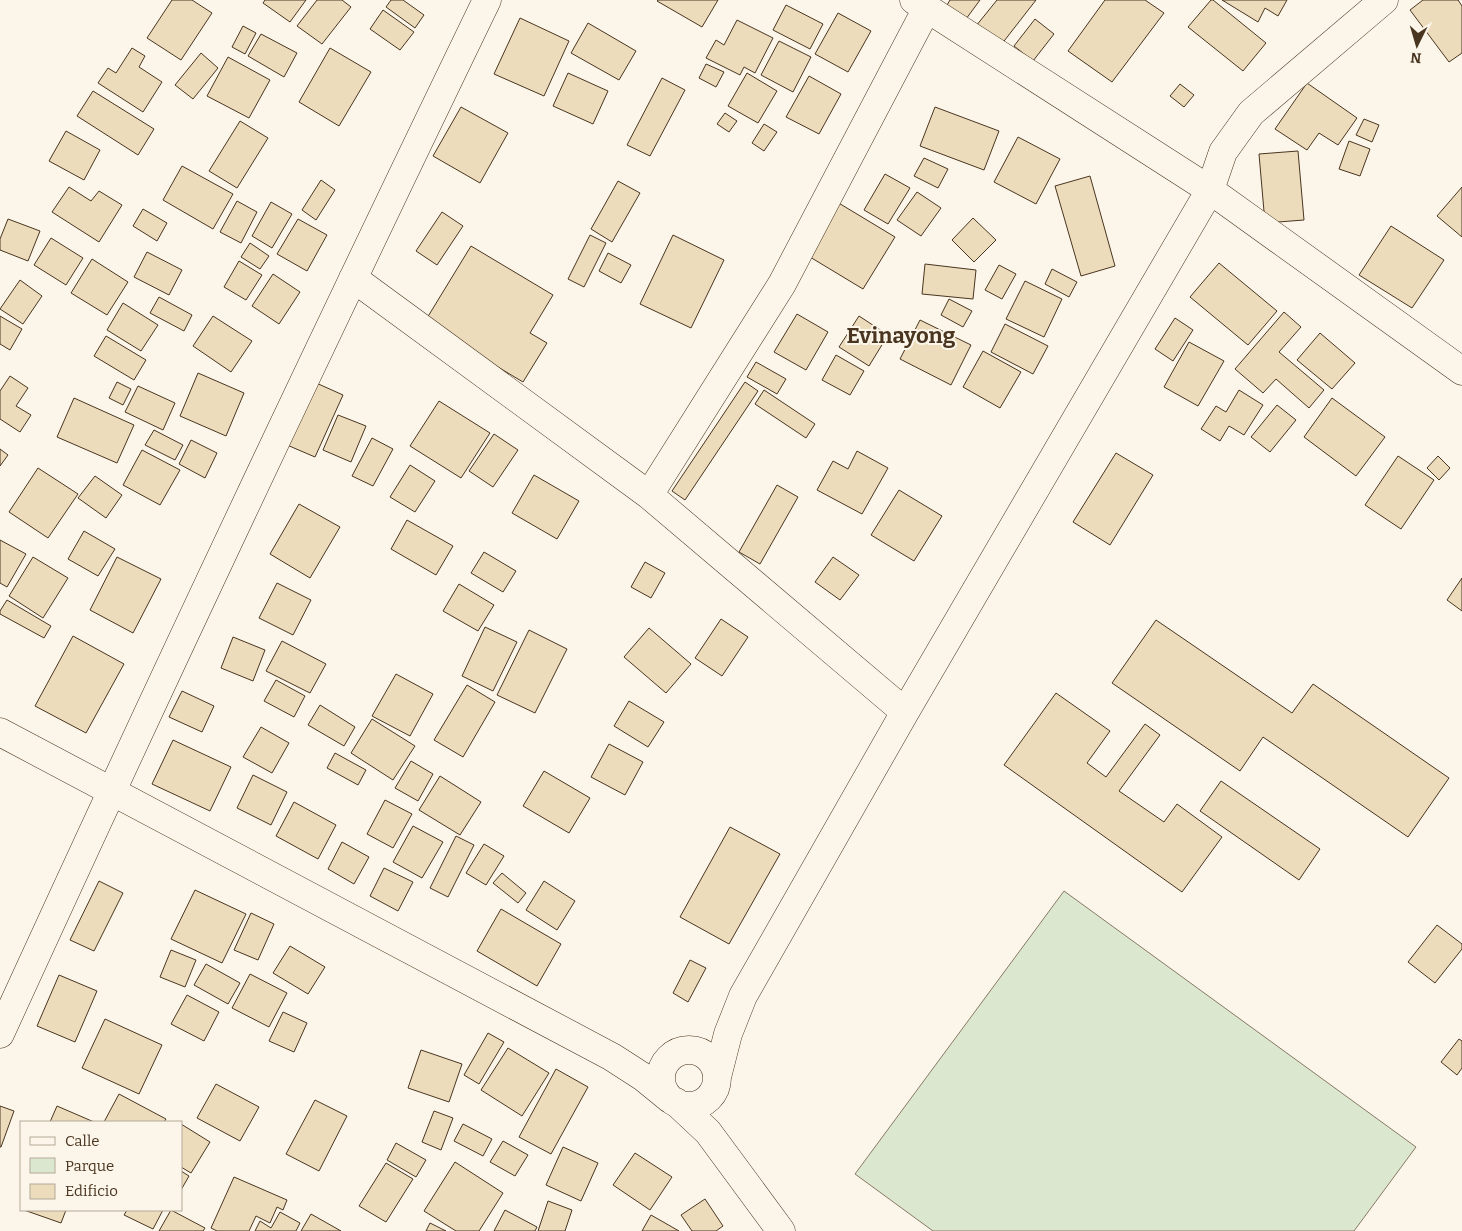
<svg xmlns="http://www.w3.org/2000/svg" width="1462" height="1231" font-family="Bitter,serif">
<rect width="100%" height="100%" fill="#fbf6e9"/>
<path fill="#dce7d0" stroke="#887966" d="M1064,891L1416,1147L1354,1231H933L855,1174Z"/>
<path fill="#ecdcbc" stroke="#4a3520" d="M172,0H192L212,13L181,60L147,38Z
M265,0H306L290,22L263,3Z
M317,0H342L351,7L322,44L297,26Z
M391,0H403L424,15L415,28L386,7Z
M658,0H718L702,27L657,1Z
M950,0H980L966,19L947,5Z
M997,0H1036L1001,45L976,26Z
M1105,0H1145L1164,13L1112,82L1068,51Z
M1211,0H1213L1266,43L1243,71L1188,27Z
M1222,0H1287L1278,16L1265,8L1258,22Z
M1423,0H1458L1462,6V53L1449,62L1410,10Z
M786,5L823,24L810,49L773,30Z
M383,10L414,32L400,50L370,29Z
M838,13L871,31L848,72L815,54Z
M520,18L569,41L544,96L494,74Z
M1035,19L1054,34L1033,61L1014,46Z
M737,20L773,38L755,73L744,67L740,75L706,58L716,40L724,45Z
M588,23L636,51L619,80L571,53Z
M243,26L256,33L245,54L232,47Z
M261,34L297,53L284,77L248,56Z
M779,41L811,57L793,92L761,75Z
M132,48L145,56L139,67L162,82L143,112L98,83L108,68L116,73Z
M330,48L371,72L339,126L299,102Z
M201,53L218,68L193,99L175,85Z
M228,57L270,80L249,118L207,96Z
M706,64L724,72L716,87L699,78Z
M568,73L608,91L593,124L553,106Z
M747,73L777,91L758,123L728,106Z
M809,76L841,94L819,134L786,117Z
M662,78L685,90L650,156L627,145Z
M1307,83L1357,118L1338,145L1319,133L1307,150L1275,129Z
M1180,84L1194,95L1184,107L1170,96Z
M93,91L154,129L138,155L77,116Z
M461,107L508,133L480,183L433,156Z
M935,107L999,131L984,170L920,146Z
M725,113L737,121L729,132L717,124Z
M1364,119L1379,125L1372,142L1356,135Z
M240,121L268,138L237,188L209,171Z
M764,124L777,132L764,151L752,143Z
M66,131L100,150L84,180L49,161Z
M1018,137L1060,159L1036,204L994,182Z
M1349,141L1370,149L1360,176L1339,169Z
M1298,151L1304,220L1265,223L1259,154Z
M924,158L948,169L938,188L914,176Z
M182,166L233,194L213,229L163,200Z
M885,174L910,188L888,224L864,210Z
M1090,176L1115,266L1081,276L1055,186Z
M321,180L335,190L316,220L302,210Z
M618,181L640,193L612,242L591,229Z
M69,187L91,201L99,191L122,205L99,242L52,212Z
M1462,187V237L1437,216Z
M917,192L941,208L921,236L897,220Z
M237,201L257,212L241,243L220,232Z
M271,202L292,214L272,248L252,236Z
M837,202L895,237L863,289L805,254Z
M143,209L167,223L157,241L133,226Z
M442,212L463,226L437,265L416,251Z
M973,218L996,240L974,262L952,240Z
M8,219L40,231L28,261L0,250V239Z
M298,219L327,235L307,271L277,254Z
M1391,226L1444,260L1412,308L1359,275Z
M590,235L606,243L584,287L568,279Z
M673,235L724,260L691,328L640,304Z
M51,238L83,258L66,285L34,265Z
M250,243L269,256L260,269L241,257Z
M471,246L553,295L530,333L547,343L523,382L424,323Z
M147,252L182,270L169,295L134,277Z
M608,253L631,265L621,283L599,271Z
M92,259L128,282L107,315L71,293Z
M239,261L262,275L246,300L224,287Z
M1219,263L1277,311L1248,345L1190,297Z
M925,264L976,270L973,299L922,294Z
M999,265L1016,274L1002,299L985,290Z
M1052,269L1077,282L1069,297L1045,284Z
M273,274L300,292L279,324L252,306Z
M20,280L42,296L23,324L0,309Z
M1025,281L1062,299L1044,337L1006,319Z
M159,297L192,315L184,331L150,313Z
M949,299L972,311L963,327L941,315Z
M123,303L158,325L141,351L107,330Z
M1284,312L1301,327L1279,352L1324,390L1309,408L1276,379L1263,393L1235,369Z
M797,314L828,332L806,370L774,352Z
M0,316L22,329L10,350L0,344Z
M213,316L252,341L231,372L193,346Z
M859,316L888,335L869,366L839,347Z
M1175,318L1193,330L1173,361L1155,349Z
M920,320L971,345L951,385L900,359Z
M1005,324L1048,346L1033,374L991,352Z
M1320,333L1355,363L1332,389L1297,360Z
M106,336L146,360L134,380L94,356Z
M1189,342L1224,361L1198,406L1164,387Z
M983,351L1021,372L1000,408L963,387Z
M836,355L864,371L850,395L822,380Z
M756,362L786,379L777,394L747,377Z
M198,373L244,393L226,436L180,416Z
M10,376L28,388L16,406L31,415L20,432L0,419V391Z
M117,382L131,389L123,405L109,398Z
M314,382L343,395L315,457L287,445Z
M745,382L758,391L685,500L672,491Z
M138,386L175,403L163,430L125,412Z
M764,390L815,424L806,438L755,404Z
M1239,390L1263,405L1244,435L1229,426L1220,441L1201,429L1216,406L1226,412Z
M74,398L134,425L117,463L57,437Z
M1332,398L1385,437L1356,476L1304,437Z
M439,401L490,433L461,478L410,446Z
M1277,405L1296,420L1270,452L1251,437Z
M338,415L366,426L351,462L323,450Z
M154,430L183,445L175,460L145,445Z
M494,434L518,450L493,487L469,471Z
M372,438L393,449L373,486L352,476Z
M191,440L217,453L205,478L179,464Z
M0,449L8,455L0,466Z
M142,450L180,470L160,505L123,485Z
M857,451L888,468L862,514L817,490L833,461L848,469Z
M1116,453L1153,475L1110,545L1073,522Z
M1398,456L1434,480L1401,529L1365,505Z
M1438,456L1450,468L1439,480L1427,468Z
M410,465L435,481L415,512L390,497Z
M38,468L78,494L48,538L9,512Z
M534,475L579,501L557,539L512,513Z
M95,476L122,495L106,518L78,498Z
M777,485L798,497L760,564L739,552Z
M899,490L942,516L914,561L871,535Z
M299,504L340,527L310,578L270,554Z
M407,520L453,546L436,575L391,549Z
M84,531L115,549L98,576L68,559Z
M0,540L26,554L7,587L0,583Z
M484,552L516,571L503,592L471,573Z
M33,557L68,578L43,618L9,596Z
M117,557L161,579L133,633L90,610Z
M833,557L859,575L840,600L815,582Z
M645,562L665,573L651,598L631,587Z
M1462,578V611L1447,600Z
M277,583L311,600L293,635L259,618Z
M459,584L494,605L478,631L443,611Z
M7,600L51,626L44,638L0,614V611Z
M721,619L748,637L722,676L695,658Z
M1156,620L1292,713L1313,684L1449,778L1408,837L1263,737L1240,771L1112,683Z
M485,627L517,642L493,691L462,676Z
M649,628L691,664L666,693L624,657Z
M529,630L567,649L535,713L497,695Z
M73,636L124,664L86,733L35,706Z
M233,637L265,650L253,681L221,668Z
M282,641L326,664L310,693L266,671Z
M396,674L433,694L410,736L372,716Z
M276,680L305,696L294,717L264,701Z
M467,685L495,702L463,757L434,740Z
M182,691L214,706L202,732L169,717Z
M1056,693L1110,731L1087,763L1106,777L1145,724L1160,735L1119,791L1164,822L1177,804L1222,837L1182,892L1004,765Z
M629,701L664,722L648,747L614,726Z
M320,705L355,727L344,746L308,725Z
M372,719L415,746L393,780L351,753Z
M261,727L289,743L272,773L243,757Z
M173,740L231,767L210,811L152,784Z
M609,744L643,762L625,795L591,777Z
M335,753L366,770L358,785L327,768Z
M411,761L433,774L418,801L395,788Z
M544,771L590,798L569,833L523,806Z
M253,775L287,792L271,825L237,808Z
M440,776L481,802L460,835L419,810Z
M1221,781L1320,849L1299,880L1200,811Z
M385,800L412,814L393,848L367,834Z
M294,802L336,825L318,859L276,836Z
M413,826L443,842L422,878L393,862Z
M730,827L780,854L729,944L680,917Z
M456,836L474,845L448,897L430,888Z
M342,842L369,857L354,884L328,869Z
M484,844L504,856L486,885L466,873Z
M384,868L413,882L398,911L370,896Z
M502,873L526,893L518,903L493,883Z
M99,881L123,893L94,951L70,940Z
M544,881L575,901L557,930L526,910Z
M195,890L246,914L222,963L171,939Z
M501,909L561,944L537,986L477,951Z
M251,913L274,924L258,960L234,950Z
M1437,925L1462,944V949L1435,983L1408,962Z
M290,946L325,967L308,994L273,973Z
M171,950L196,960L185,987L160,977Z
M690,960L706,968L688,1002L673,993Z
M206,964L240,983L228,1004L194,985Z
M250,974L287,993L269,1027L232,1008Z
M59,975L97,991L75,1042L37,1026Z
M187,995L219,1012L204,1041L171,1024Z
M283,1012L307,1023L294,1052L269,1041Z
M105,1019L162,1045L139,1094L82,1068Z
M488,1033L504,1042L479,1084L464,1075Z
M1459,1039L1462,1041V1068L1457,1075L1441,1062Z
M508,1048L549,1073L522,1116L481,1090Z
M421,1050L462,1064L449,1102L408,1088Z
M556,1069L588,1087L551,1154L519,1137Z
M216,1084L259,1107L240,1141L197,1118Z
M119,1094L166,1119L164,1122H104Z
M315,1100L347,1116L319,1171L286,1154Z
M0,1106L14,1111L1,1147H0Z
M57,1106L94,1122H50Z
M434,1111L453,1118L441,1150L422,1142Z
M181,1124L210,1142L191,1173L181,1167Z
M463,1124L492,1139L483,1156L454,1141Z
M503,1141L528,1155L515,1176L490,1162Z
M396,1143L426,1160L416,1177L387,1160Z
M563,1147L598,1163L581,1201L546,1185Z
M635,1153L672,1177L650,1210L613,1185Z
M455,1162L503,1193L479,1231H456L424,1211Z
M386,1163L413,1179L386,1222L359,1206Z
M181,1171L189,1176L181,1190Z
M234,1177L287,1200L283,1210L277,1207L270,1223L256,1216L249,1231H217L211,1228Z
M705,1199L723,1226L716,1231H692L681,1215Z
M548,1201L572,1210L565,1231H538Z
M24,1210H66L61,1223Z
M127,1210H163L153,1229L124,1215Z
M171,1210L205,1228L203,1231H159Z
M505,1210L537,1227L535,1231H494Z
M280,1212L300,1223L296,1231H255L260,1221L271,1228Z
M311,1214L341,1231H301Z
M651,1215L679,1231H642Z
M430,1223L446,1231H426Z"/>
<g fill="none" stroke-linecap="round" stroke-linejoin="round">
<g stroke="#4a3520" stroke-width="29">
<path id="minor" d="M914,0L1210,190L1462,371
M353,278L649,495L905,712
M649,495L782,284L927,8
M0,732L612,1057L643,1077L670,1099
M0,1034C158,688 321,343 487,0
M661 1078a28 28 0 1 1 56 0a28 28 0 1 1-56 0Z
M717,1077L728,1034L743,996L905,712L1210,190L1223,152L1251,113L1384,0
M676,1102L708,1132L781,1231"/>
</g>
<use href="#minor" stroke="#fbf6e9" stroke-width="28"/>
</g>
<g text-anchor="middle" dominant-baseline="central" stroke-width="4" stroke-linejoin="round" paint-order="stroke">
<g font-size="22" font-weight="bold" fill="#4a3520" stroke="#fbf6e9">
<text x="901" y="335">Evinayong</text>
</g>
</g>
<rect x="20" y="1121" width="162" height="90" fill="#fbf6e9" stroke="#b4a999"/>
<rect x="30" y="1137" width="25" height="8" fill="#fbf6e9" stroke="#b4a999"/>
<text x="65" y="1146" font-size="15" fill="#4a3520">Calle</text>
<rect x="30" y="1158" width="25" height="15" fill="#dce7d0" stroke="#b4a999"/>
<text x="65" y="1171" font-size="15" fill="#4a3520">Parque</text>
<rect x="30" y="1184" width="25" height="15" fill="#ecdcbc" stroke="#b4a999"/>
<text x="65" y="1196" font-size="15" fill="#4a3520">Edificio</text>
<g transform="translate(1417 45) rotate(185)" stroke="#fbf6e9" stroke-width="4" paint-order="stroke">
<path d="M0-4L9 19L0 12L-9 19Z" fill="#4a3520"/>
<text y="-8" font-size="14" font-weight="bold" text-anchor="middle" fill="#4a3520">N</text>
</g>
</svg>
